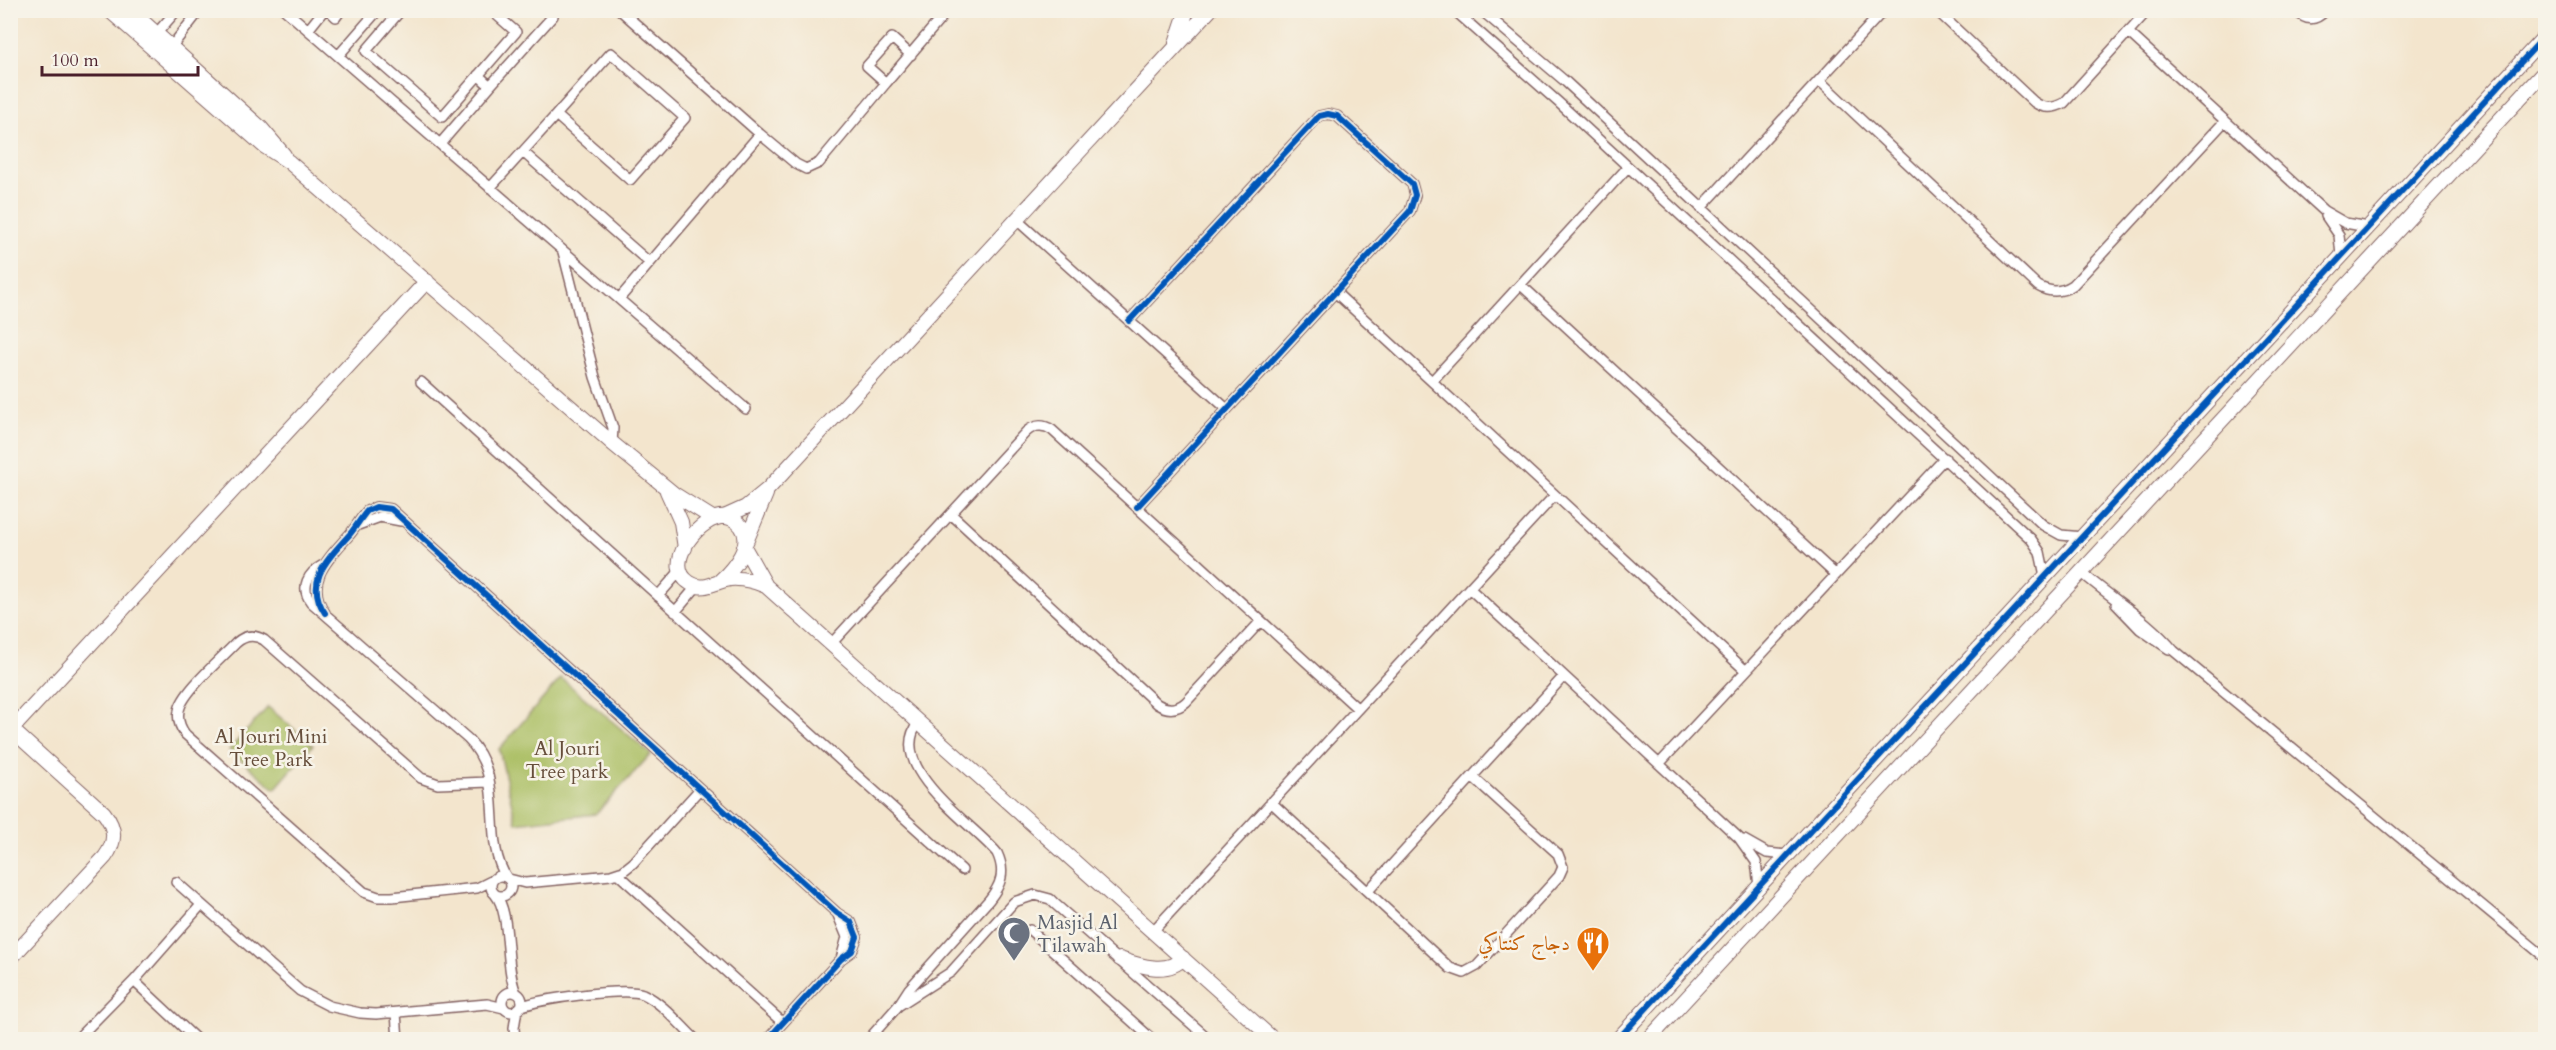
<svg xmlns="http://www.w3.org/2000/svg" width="2556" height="1050" font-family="Cardo,Amiri,serif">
<rect width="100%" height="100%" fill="#f7f3e8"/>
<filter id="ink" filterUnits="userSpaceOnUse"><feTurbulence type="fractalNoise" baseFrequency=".0167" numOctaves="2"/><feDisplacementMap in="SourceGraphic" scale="12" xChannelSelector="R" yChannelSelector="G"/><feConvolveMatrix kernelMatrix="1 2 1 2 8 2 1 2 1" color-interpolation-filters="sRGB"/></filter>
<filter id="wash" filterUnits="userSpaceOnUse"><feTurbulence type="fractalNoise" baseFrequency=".008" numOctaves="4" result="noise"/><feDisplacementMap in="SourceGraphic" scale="24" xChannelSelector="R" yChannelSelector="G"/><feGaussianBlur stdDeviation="1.35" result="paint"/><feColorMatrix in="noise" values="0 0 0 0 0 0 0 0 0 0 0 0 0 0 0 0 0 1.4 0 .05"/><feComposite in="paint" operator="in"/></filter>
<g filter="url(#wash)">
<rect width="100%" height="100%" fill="#f3e5cd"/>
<path fill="#a9bd61" stroke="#7a6e46" stroke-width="1.5" d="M561,678L651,754L596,814L516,823L499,749Z
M268,707L313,745L275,789L229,750Z"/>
</g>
<g filter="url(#ink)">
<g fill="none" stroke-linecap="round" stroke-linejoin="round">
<g stroke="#856464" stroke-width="12">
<path id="street" d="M285,10L746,409
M329,10L336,17L341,10
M401,10L366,51L442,117L516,32L491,10
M620,10L760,134L796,164L806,169L819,163L886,83
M1454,10L1558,102L2031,539L2040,552L2045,576
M1481,10L1566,82L2043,525L2061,535L2082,537
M1936,10L2034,102C2044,109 2053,109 2064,103L2148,10
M2295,10C2306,21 2315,22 2326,10
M308,30L324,10
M2128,32L2324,211L2345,223L2368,227
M157,33L177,10
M172,46L200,10
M611,53L685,118L630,180L556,115Z
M911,55L892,38L867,66L886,83L948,10
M338,56L378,10
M1820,81L2038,286C2050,293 2061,293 2073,285L2225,121
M490,86L553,16
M440,144L490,86L478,75
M523,152L650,263
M490,188L556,115
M1701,208L1884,10
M2326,216L2339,235L2341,256
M1018,221L1227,409
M563,252L595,377L613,428L612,443
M1521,285L1836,575
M1335,292L1746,671
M619,299L760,134
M1129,321L1319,116L1328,114L1337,116L1412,184L1415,195L1410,211L1137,507
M1432,381L1628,167
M421,382L962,870
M951,514L1157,704C1167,710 1177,710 1186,702L1261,621
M358,525L380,517L401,521
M323,565C308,573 300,587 311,602L468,739C508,779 480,838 507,878
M2081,572C2112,599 2147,619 2174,651L2546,958
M1469,588L1739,838L1756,862L1759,886
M658,596L680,571
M2116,604L2140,629L2169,649
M675,612L697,586
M325,613C303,581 329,558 350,534C356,527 360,519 367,511L376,507L391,509L837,913L851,922L857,937L852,951L841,959L767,1040
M831,644L1026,432C1034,425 1043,424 1052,430L1358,709
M1659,764L1945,458
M489,782L438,784L421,778L264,640C254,634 245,635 236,643C222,658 181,693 179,711C177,720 180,727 185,734L364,892L378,897H392L477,888L491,881
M1271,802L1450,968L1464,973L1477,966L1559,876L1563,867L1558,854L1474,778
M1744,840L1767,853L1787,855
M617,873L782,1022
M491 886a10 10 0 1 1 20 0a10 10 0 1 1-20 0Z
M509,879L525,883L611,875L623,871L633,863L699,790
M176,882L300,991L329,1006L360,1013L376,1014L487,1004L504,1008
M1368,891L1564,676
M495,894C512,914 504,965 516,993
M838,915L847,937L841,959
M1030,930L1153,1040
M1153,931L1555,495
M134,981L197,1040
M502 1002a10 10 0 1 1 20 0a10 10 0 1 1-20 0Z
M898,1006L951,972L1014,902L1035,895L1050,899L1055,904L1210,1040
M520,1007C537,999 626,987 643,994C663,1003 680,1025 696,1040
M396,1013L398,1040
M76,1040L134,981L201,905
M515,1040L514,1028L517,1009
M868,1040L898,1006L909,989L989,900C1001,885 1006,872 997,853C973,824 883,766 919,722"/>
</g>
<g stroke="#856464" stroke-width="16">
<path id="secondary" d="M109,10L264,146L289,162L612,443L674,494L714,519
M130,10L261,128L284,155
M1176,43L1187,10
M667,491L681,522L685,548
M724,517L746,507L768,489L1210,10
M746,542L766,494
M744,547L766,586L1274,1040
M720,581C733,569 755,544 741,526C736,520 728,516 720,517C696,521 662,566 690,583C704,592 716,581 730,579C743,578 754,581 766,586
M10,728L104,813C116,828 116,842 105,857L10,959
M12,729L427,281
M1120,959C1140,966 1168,975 1183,958
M1617,1040L2546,35
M1648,1040L2546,70"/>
</g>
<use href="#street" stroke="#fff" stroke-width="9"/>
<use href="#secondary" stroke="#fff" stroke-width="14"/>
<g stroke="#f7f3e8" stroke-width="10">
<path id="cycleway" d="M1129,321L1319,116L1328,114L1337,116L1412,184L1415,195L1410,211L1137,507
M325,613C303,581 329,558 350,534C356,527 360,519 367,511L376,507L391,509L837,913L851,922L857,937L852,951L841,959L767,1040
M1617,1040L2546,35"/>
</g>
<use href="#cycleway" stroke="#0057b8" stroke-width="6"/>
</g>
</g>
<defs>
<g id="mosque-pin" transform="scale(1.725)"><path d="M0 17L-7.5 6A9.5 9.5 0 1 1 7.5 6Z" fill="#6b7280" stroke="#f7f3e8"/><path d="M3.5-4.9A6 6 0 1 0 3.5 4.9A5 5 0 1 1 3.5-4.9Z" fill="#fff"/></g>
<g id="restaurant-pin" transform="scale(1.725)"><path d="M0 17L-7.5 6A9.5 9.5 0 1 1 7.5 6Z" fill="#e8710a" stroke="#f7f3e8"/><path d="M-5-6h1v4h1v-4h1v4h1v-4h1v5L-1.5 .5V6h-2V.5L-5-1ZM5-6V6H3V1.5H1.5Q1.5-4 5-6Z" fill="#fff"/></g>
</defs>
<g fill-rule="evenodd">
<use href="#mosque-pin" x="1014" y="933"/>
<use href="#restaurant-pin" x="1593" y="943"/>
</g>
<g text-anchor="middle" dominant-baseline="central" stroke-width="5" stroke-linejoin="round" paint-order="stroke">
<g font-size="20" fill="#664e3b" stroke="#f7f3e8">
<text x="271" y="736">Al Jouri Mini<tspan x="271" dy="23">Tree Park</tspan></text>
<text x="567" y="748">Al Jouri<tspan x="567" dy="23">Tree park</tspan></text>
</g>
<g font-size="20" fill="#5b616d" stroke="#f7f3e8" text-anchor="start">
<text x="1037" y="922">Masjid Al<tspan x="1037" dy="23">Tilawah</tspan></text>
</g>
<g font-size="20" fill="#c56008" stroke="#f7f3e8" text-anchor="end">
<text x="1570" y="943">دجاج كنتاكي</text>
</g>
</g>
<rect width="2556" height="1050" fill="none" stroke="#f7f3e8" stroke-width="36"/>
<path d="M42 66v9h156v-9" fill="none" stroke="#4a1f2b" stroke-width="3"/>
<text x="51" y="66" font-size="18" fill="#4a1f2b" stroke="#f7f3e8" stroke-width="4.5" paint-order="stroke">100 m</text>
</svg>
